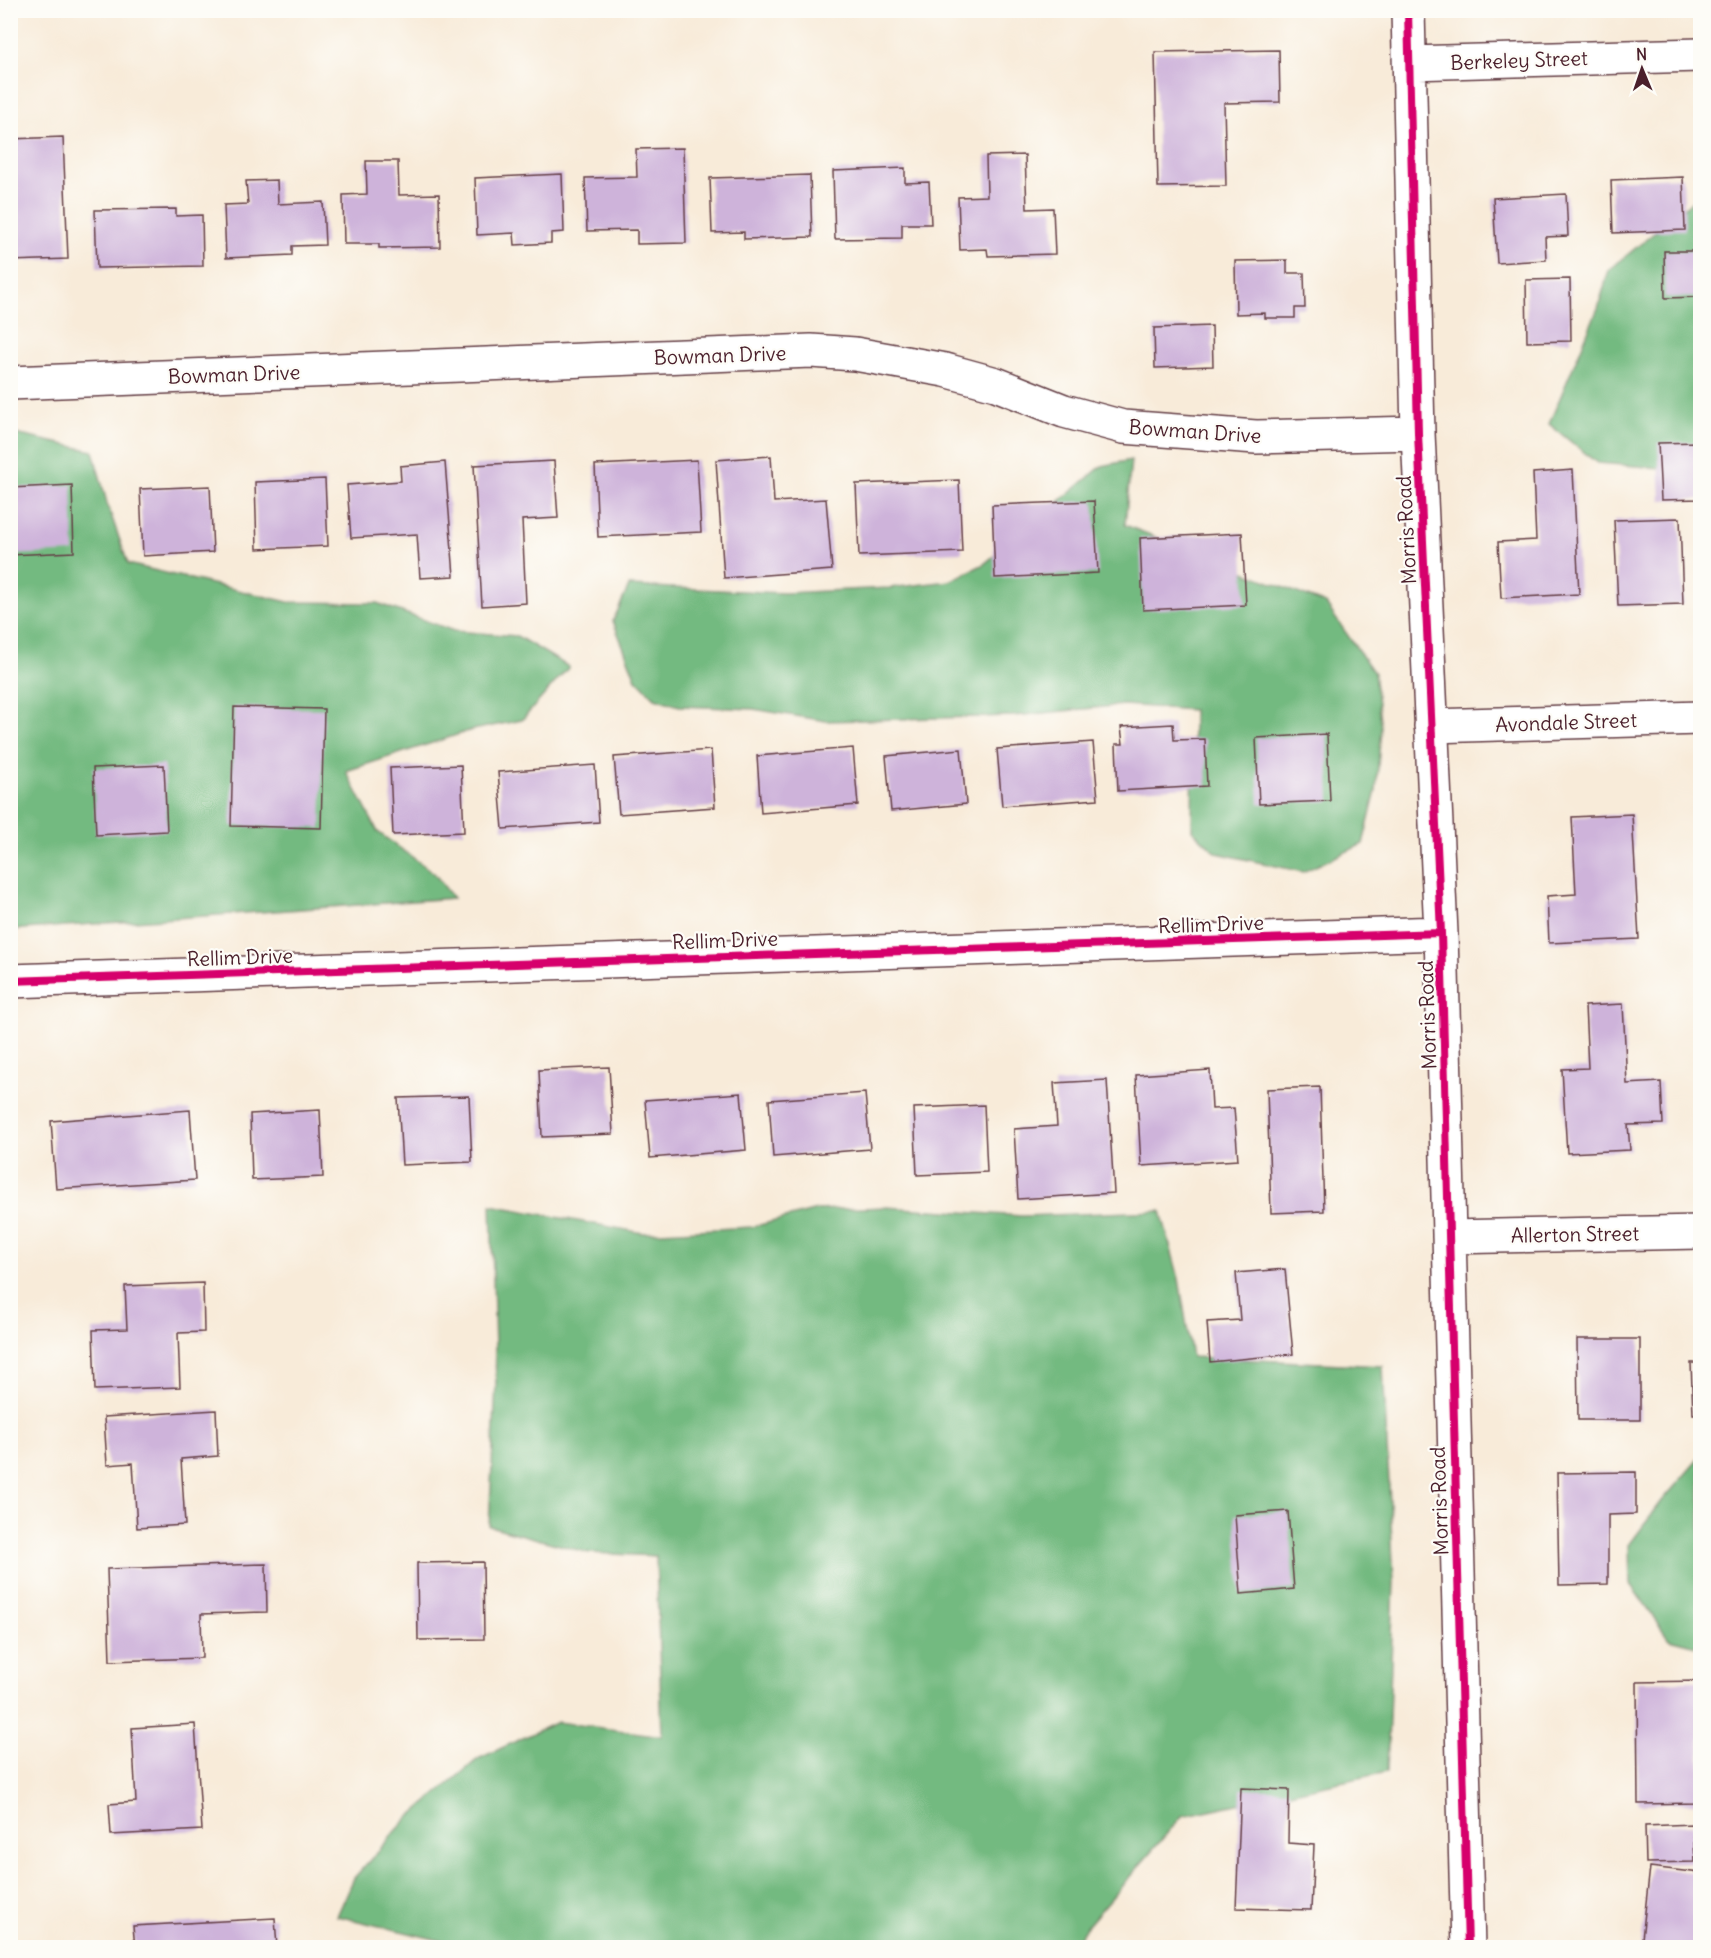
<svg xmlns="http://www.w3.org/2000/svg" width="1711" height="1958" font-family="Delius,sans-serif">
<rect width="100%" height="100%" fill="#fdfcf7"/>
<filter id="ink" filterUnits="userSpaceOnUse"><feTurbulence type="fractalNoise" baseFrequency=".0167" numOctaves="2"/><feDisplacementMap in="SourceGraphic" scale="12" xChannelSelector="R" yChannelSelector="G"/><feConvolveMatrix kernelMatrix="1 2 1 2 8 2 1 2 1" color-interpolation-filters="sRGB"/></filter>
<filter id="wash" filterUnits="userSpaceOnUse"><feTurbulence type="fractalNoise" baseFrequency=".008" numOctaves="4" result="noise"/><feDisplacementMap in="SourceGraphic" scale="24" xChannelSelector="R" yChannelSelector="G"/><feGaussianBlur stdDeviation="1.35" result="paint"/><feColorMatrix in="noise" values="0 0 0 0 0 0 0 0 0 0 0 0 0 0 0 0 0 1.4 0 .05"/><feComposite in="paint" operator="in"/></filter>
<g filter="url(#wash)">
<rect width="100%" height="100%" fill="#f8ebd9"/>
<path fill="#73ba80" stroke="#5e6c56" stroke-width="1.5" d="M1700,195V471L1597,463L1549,424L1598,308L1609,270Z
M11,433L93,451L107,503L128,564L288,602L377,603L454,631L517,636L569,667L522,720L472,730L346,771L378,832L434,873L453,898L11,930Z
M1131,460L1125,525L1326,604L1374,673L1381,728L1376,791L1363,844L1303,872L1217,853L1192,830L1193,710L1124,705L1013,716L826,721L753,709L679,706L655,698L636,679L613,621L629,586L784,593L889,588L950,581L984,564L1102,466Z
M491,1205L643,1233L752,1227L817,1210L885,1207L1022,1216L1161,1211L1179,1279L1192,1357L1383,1366L1394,1582L1387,1772L1182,1816L1083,1931L1076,1947L472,1948L337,1916L354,1878L406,1820L478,1759L557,1722L662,1736L656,1556L589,1553L489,1526L496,1384Z
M1700,1457V1647L1669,1639L1630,1584L1629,1545L1662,1501Z"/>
<g id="blocks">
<path fill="#ceb3da" d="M1279,50L1280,102L1224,103L1226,186L1158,187L1155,52Z
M63,137L68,259L10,261V139Z
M683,148L686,243L637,244V230L587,231L585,178L637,177L636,149Z
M1025,155L1027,209L1053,208L1055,254L988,256L987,249L960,250L958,197L987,196L986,156Z
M366,161H398L399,195L439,194L440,247L379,248V244H344L343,195L367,194Z
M905,168V183L929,182L931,224H902V238L835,239L833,171Z
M562,174L564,232L551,233V243L515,245L514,233L477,235L475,178Z
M810,175L812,237L744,239V232L712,233L710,178Z
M1683,177L1685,230L1613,233L1611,180Z
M277,180L278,204L323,202L325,245L292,246V255L226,258L224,205L248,204L246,181Z
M1566,194L1568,236L1545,237L1546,260L1497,263L1493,198Z
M176,209V216L202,215L203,266L97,268L95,210Z
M1664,251H1699L1700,297L1665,298Z
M1287,260V273H1304L1305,308H1295V318H1265V313L1236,314L1235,261Z
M1570,279L1571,341L1527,342L1526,280Z
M1212,326L1213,366L1155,368L1154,328Z
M1700,442V499L1661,500L1658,443Z
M771,456L774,502L826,499L832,570L724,578L716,460Z
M697,460L701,532L598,537L595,465Z
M554,461L558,518L522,520L526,603L482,606L474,465Z
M445,462L454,576L420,578L417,534L351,538L347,485L401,481L400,466Z
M1573,470L1579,594L1501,598L1498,542L1536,540L1533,473Z
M325,479L328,546L257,549L255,482Z
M959,480L962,552L859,556L856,484Z
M72,485L74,552L10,555V488Z
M210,486L213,552L143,556L140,489Z
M1094,501L1098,573L995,578L992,505Z
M1680,518L1683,604L1618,606L1614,520Z
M1242,533L1246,605L1143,610L1140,538Z
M234,707L324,709L321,828L231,826Z
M1173,724L1174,740L1205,739L1207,786L1118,791L1116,744H1123L1121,727Z
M1327,734L1330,801L1259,804L1256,738Z
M1093,742L1098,799L1002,806L997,749Z
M853,748L858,805L761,813L757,756Z
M961,749L966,804L891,811L886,756Z
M711,750L715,807L619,814L614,757Z
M164,765L167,831L96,835L93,768Z
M461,765L464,832L393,835L390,768Z
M595,765L599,822L503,829L498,772Z
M1632,814L1639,939L1549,943L1547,896L1576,894L1572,817Z
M1623,1004L1627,1084L1661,1082L1663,1124L1628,1125L1630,1150L1567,1153L1562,1069L1588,1068L1585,1006Z
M609,1067L613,1134L542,1137L539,1070Z
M1210,1070L1212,1109L1234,1108L1238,1160L1141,1166L1136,1075Z
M1107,1080L1114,1193L1018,1199L1014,1129L1057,1126L1054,1083Z
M1320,1087L1324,1211L1271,1213L1267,1089Z
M741,1093L746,1150L650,1158L645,1100Z
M865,1093L870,1149L773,1157L769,1100Z
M469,1096L472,1162L402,1165L398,1098Z
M984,1105L987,1172L917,1175L914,1108Z
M190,1110L195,1180L56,1189L51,1121Z
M320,1110L323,1177L252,1180L250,1114Z
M1285,1269L1293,1354L1210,1362L1207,1322L1240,1320L1236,1273Z
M203,1283L204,1332L178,1333L180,1387L95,1390L93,1330L127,1329L125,1286Z
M1577,1339H1640V1420H1578Z
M1691,1363H1700V1414H1693Z
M216,1410L218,1456L181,1459L185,1525L137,1528L133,1463L107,1465L104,1417Z
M1636,1472V1514L1608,1515V1584L1559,1585L1557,1473Z
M1288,1511L1294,1589L1241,1594L1235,1515Z
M483,1562L484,1639L418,1640L417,1563Z
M266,1564L267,1612L201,1614L202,1658L110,1661L107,1569Z
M1700,1681V1803L1638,1804L1637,1682Z
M195,1724L202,1830L111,1835L109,1804L136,1802L132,1728Z
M1241,1788L1289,1790L1288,1843L1314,1845L1311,1910L1236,1908Z
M1693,1824L1695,1862L1646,1863L1645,1826Z
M1650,1867L1700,1873V1948H1641Z
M275,1918L277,1948H135L133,1926Z"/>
</g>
</g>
<g filter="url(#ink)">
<use href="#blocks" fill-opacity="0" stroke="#643e45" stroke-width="1.5"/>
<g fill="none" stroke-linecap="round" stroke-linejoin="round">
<g stroke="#643e45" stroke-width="36">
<path id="street" d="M1408,10L1418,433L1441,933L1468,1948
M1410,63L1700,55
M10,383L811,351L855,354L945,370L996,384L1064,411L1123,427L1256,437L1418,433
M1431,726L1700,718
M10,981L1441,933
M1449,1237L1700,1232"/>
</g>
<use href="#street" stroke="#fff" stroke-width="33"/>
<g stroke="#fdfcf7" stroke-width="11">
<path id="cycleway" d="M1408,10L1418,433L1441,933L1468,1948
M10,981L1441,933"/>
</g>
<use href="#cycleway" stroke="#d6006c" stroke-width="8"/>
</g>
</g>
<g text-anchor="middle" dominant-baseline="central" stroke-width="4.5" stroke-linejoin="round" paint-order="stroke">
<g font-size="20" fill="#4a1f2b" stroke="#fdfcf7">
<text transform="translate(1519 60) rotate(-2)">Berkeley Street</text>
<text transform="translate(720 355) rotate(-2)">Bowman Drive</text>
<text transform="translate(234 374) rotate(-2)">Bowman Drive</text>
<text transform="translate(1195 431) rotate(4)">Bowman Drive</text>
<text transform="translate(1406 530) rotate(-93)">Morris Road</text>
<text transform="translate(1566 722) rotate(-2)">Avondale Street</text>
<text transform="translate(1211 924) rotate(-2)">Rellim Drive</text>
<text transform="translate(725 940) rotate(-2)">Rellim Drive</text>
<text transform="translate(240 957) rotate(-2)">Rellim Drive</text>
<text transform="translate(1427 1015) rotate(-92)">Morris Road</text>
<text transform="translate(1575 1234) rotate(-1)">Allerton Street</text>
<text transform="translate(1439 1501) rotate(-92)">Morris Road</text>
</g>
</g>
<rect width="1711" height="1958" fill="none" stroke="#fdfcf7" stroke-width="36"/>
<g transform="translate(1642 69) rotate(358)" stroke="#fdfcf7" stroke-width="4.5" paint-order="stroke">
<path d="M0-4.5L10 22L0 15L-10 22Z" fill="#4a1f2b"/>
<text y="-9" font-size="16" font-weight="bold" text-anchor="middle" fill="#4a1f2b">N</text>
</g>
</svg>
